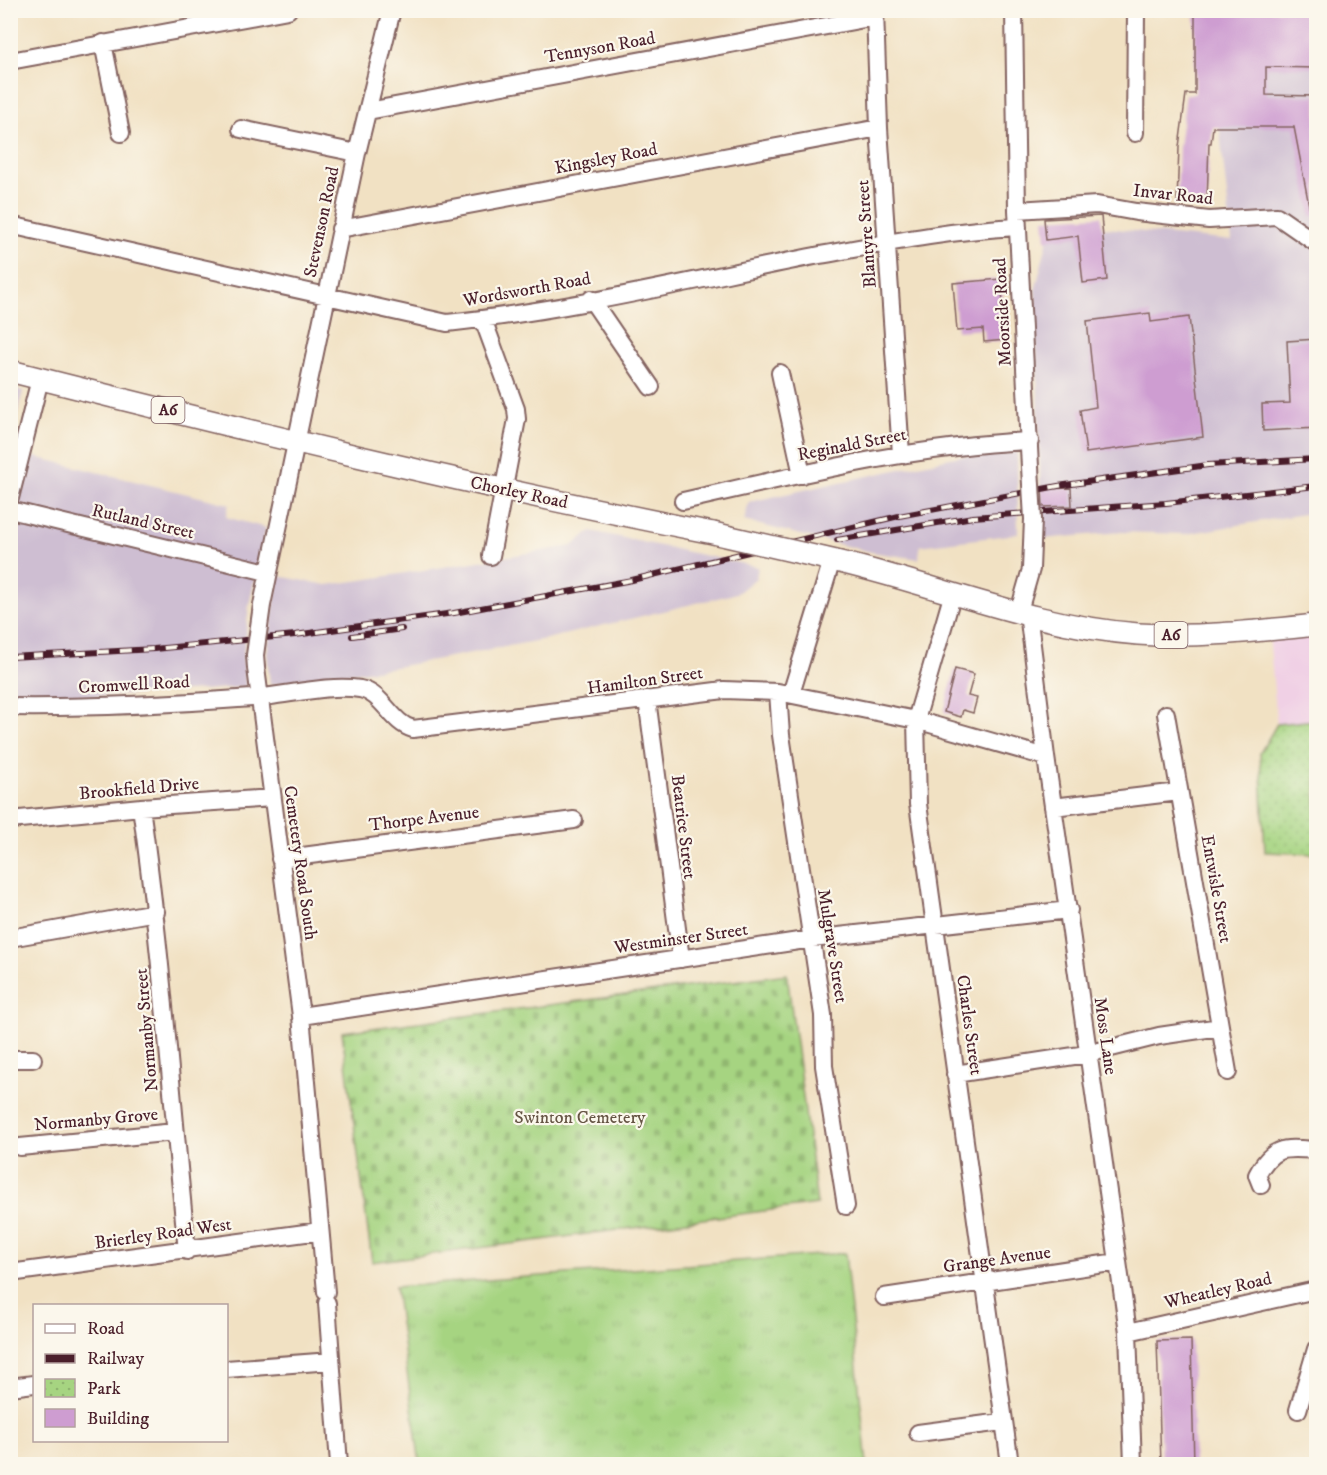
<svg xmlns="http://www.w3.org/2000/svg" width="1327" height="1475" font-family="'IM FELL DW Pica',serif">
<defs>
<pattern id="grass-tufts" width="24" height="20" patternUnits="userSpaceOnUse" patternTransform="scale(1.5)"><rect width="24" height="20" fill="#a6d481"/><path d="M3 7l-1-3M5 7V3M7 7l1-3M15 17l-1-3M17 17v-4M19 17l1-3" fill="none" stroke="#90b670"/></pattern>
<pattern id="cemetery-stones" width="16" height="16" patternUnits="userSpaceOnUse" patternTransform="scale(1.5)"><rect width="16" height="16" fill="#a6d481"/><path d="M2 7V4a2 2 0 0 1 4 0v3zM10 15v-3a2 2 0 0 1 4 0v3z" fill="#90b670"/></pattern>
<pattern id="park-dots" width="8" height="8" patternUnits="userSpaceOnUse" patternTransform="scale(1.5)"><rect width="8" height="8" fill="#a6d481"/><path d="M2 2h.1M6 6h.1" fill="none" stroke="#90b670" stroke-width="1.8" stroke-linecap="round"/></pattern>
</defs>
<rect width="100%" height="100%" fill="#fbf7ec"/>
<filter id="ink" filterUnits="userSpaceOnUse"><feTurbulence type="fractalNoise" baseFrequency=".0167" numOctaves="2"/><feDisplacementMap in="SourceGraphic" scale="12" xChannelSelector="R" yChannelSelector="G"/><feConvolveMatrix kernelMatrix="1 2 1 2 8 2 1 2 1" color-interpolation-filters="sRGB"/></filter>
<filter id="wash" filterUnits="userSpaceOnUse"><feTurbulence type="fractalNoise" baseFrequency=".008" numOctaves="4" result="noise"/><feDisplacementMap in="SourceGraphic" scale="24" xChannelSelector="R" yChannelSelector="G"/><feGaussianBlur stdDeviation="1.35" result="paint"/><feColorMatrix in="noise" values="0 0 0 0 0 0 0 0 0 0 0 0 0 0 0 0 0 1.4 0 .05"/><feComposite in="paint" operator="in"/></filter>
<g filter="url(#wash)">
<rect width="100%" height="100%" fill="#f1e1c3"/>
<path fill="#f0d0e5" d="M1316,631V720L1277,724L1269,634Z"/>
<path fill="#cebed2" d="M1316,11V512L1185,534L1121,532L1042,539L1035,291L1048,239L1096,227L1232,241L1210,42Z
M11,387L23,391L11,439L10,387Z
M1017,451L1018,534L920,546L919,559L871,552L744,521L749,502L955,457Z
M11,456H31L229,504L226,517L266,528L249,605L243,656L246,687L131,695L11,700Z
M591,531L758,567L756,578L739,592L730,595L546,639L396,667L270,685L267,653L278,576L327,585L369,579L572,546Z"/>
<path fill="url(#grass-tufts)" stroke="#787a56" stroke-width="1.5" d="M845,1253L867,1464H420L395,1287Z"/>
<path fill="url(#cemetery-stones)" stroke="#787a56" stroke-width="1.5" d="M787,974L817,1204L372,1262L342,1032Z"/>
<path fill="url(#park-dots)" stroke="#787a56" stroke-width="1.5" d="M1316,720V854L1265,852L1260,753L1277,724Z"/>
<g id="blocks">
<path fill="#ce9dd1" d="M1195,10H1317V68L1266,67V95L1317,96V127H1314L1317,143V215L1311,216L1294,127H1213L1211,143H1209L1207,203L1177,202L1179,147L1186,94H1195Z
M1101,216L1107,280L1083,283L1078,236L1046,240L1044,219Z
M1001,279L1006,340L984,342L983,329L957,331L953,283Z
M1150,313L1151,322L1189,317L1203,437L1086,453L1080,410L1096,407L1087,321Z
M1317,339V428L1263,431L1262,404L1290,403L1287,341Z
M1071,488L1072,506L1043,507L1042,489Z
M955,669L974,674L968,696L977,698L973,713L963,710L961,717L944,712Z
M1191,1340L1194,1464H1161L1157,1341Z"/>
</g>
</g>
<g filter="url(#ink)">
<use href="#blocks" fill-opacity="0" stroke="#846360" stroke-width="1.5"/>
<g fill="none" stroke-linecap="round" stroke-linejoin="round">
<g stroke="#846360" stroke-width="20">
<path id="minor" d="M875,10L879,128L901,454
M1014,10L1017,210L1030,467
M103,43L121,133
M10,61L288,10
M368,111L875,17
M241,129L357,153
M1135,133L1136,10
M1017,210L1097,205L1136,212L1209,220L1277,216L1316,243
M10,225L447,323C572,310 697,279 820,255C886,243 951,230 1018,227
M340,229L879,128
M591,299L651,387
M483,319L516,409L517,419L491,556
M780,373L802,475
M10,498L40,379
M683,501C798,475 912,446 1030,441
M10,510L267,572
M953,593L916,720L918,804L1010,1464
M262,605L357,153L392,10
M1019,611L1031,569L1033,519
M1028,613L1046,757L1128,1332L1133,1464
M256,668L301,1016L326,1292
M778,692L781,735L823,1015L824,1066L846,1206
M791,694L832,560
M647,699L681,959
M10,707C91,708 171,704 252,698C286,696 326,684 360,689C383,693 391,723 413,729L724,690L778,692L916,720L1046,757
M1166,714L1228,1072
M141,807C162,955 172,1103 187,1251
M1053,807L1179,792
M10,820L141,807L272,798
M280,859L574,820
M10,938L156,912
M301,1016L812,939L1069,910
M10,1059H33
M955,1074L1087,1054L1159,1036L1220,1027
M20,1147L175,1132
M1261,1185L1257,1175C1273,1145 1285,1148 1316,1150
M10,1273L320,1231
M884,1297L1117,1262
M327,1303L339,1464
M1128,1332L1316,1290
M226,1369L331,1361
M10,1387L34,1384
M1298,1410L1316,1349
M918,1433L1002,1422"/>
</g>
<g stroke="#846360" stroke-width="24">
<path id="major" d="M10,371C243,430 477,487 713,533
M823,558C928,581 1030,626 1138,634C1198,638 1258,631 1316,625"/>
</g>
<use href="#minor" stroke="#fff" stroke-width="16"/>
<use href="#major" stroke="#fff" stroke-width="21"/>
<g stroke="#4a1f2b" stroke-width="6">
<path id="rail" d="M837,540L973,517L1166,503L1316,486
M352,636L402,629
M10,657L154,649L295,635L454,613L632,580L899,516L1058,486L1208,465L1316,459"/>
</g>
<use href="#rail" stroke="#fbf7ec" stroke-width="4" stroke-dasharray="11" stroke-linecap="butt"/>
<g stroke="#846360" stroke-width="20" stroke-linecap="butt">
<path id="minor-bridge" d="M1030,467L1033,519
M256,668L255,655L262,605"/>
</g>
<g stroke="#846360" stroke-width="24" stroke-linecap="butt">
<path id="major-bridge" d="M713,533L823,558"/>
</g>
<use href="#minor-bridge" stroke="#fff" stroke-width="16"/>
<use href="#major-bridge" stroke="#fff" stroke-width="21"/>
</g>
</g>
<g text-anchor="middle" dominant-baseline="central" stroke-width="4.5" stroke-linejoin="round" paint-order="stroke">
<g fill="#fbf7ec" stroke="#7f6065" stroke-width="1.5">
<rect x="151.5" y="397" width="33" height="26" rx="4.5"/>
<rect x="1154.5" y="622" width="33" height="26" rx="4.5"/>
</g>
<g font-size="16" font-weight="bold" fill="#4a1f2b">
<text x="168" y="410">A6</text>
<text x="1171" y="635">A6</text>
</g>
<g font-size="18" fill="#4a1f2b" stroke="#fbf7ec">
<text transform="translate(600 48) rotate(-10)">Tennyson Road</text>
<text transform="translate(606 159) rotate(-11)">Kingsley Road</text>
<text transform="translate(1173 195) rotate(6)">Invar Road</text>
<text transform="translate(322 222) rotate(-78)">Stevenson Road</text>
<text transform="translate(867 234) rotate(-94)">Blantyre Street</text>
<text transform="translate(527 290) rotate(-10)">Wordsworth Road</text>
<text transform="translate(1003 312) rotate(-93)">Moorside Road</text>
<text transform="translate(852 445) rotate(-11)">Reginald Street</text>
<text transform="translate(519 493) rotate(12)">Chorley Road</text>
<text transform="translate(143 522) rotate(13)">Rutland Street</text>
<text transform="translate(645 681) rotate(-8)">Hamilton Street</text>
<text transform="translate(134 685) rotate(-3)">Cromwell Road</text>
<text transform="translate(139 789) rotate(-5)">Brookfield Drive</text>
<text transform="translate(424 819) rotate(-7)">Thorpe Avenue</text>
<text transform="translate(683 827) rotate(83)">Beatrice Street</text>
<text transform="translate(300 863) rotate(82)">Cemetery Road South</text>
<text transform="translate(1216 889) rotate(80)">Entwisle Street</text>
<text transform="translate(681 939) rotate(-8)">Westminster Street</text>
<text transform="translate(832 946) rotate(81)">Mulgrave Street</text>
<text transform="translate(969 1025) rotate(82)">Charles Street</text>
<text transform="translate(147 1030) rotate(-95)">Normanby Street</text>
<text transform="translate(1105 1036) rotate(82)">Moss Lane</text>
<text transform="translate(96 1120) rotate(-5)">Normanby Grove</text>
<text transform="translate(163 1234) rotate(-8)">Brierley Road West</text>
<text transform="translate(997 1260) rotate(-8)">Grange Avenue</text>
<text transform="translate(1218 1291) rotate(-13)">Wheatley Road</text>
</g>
<g font-size="18" fill="#665545" stroke="#fbf7ec">
<text x="580" y="1118">Swinton Cemetery</text>
</g>
</g>
<rect width="1327" height="1475" fill="none" stroke="#fbf7ec" stroke-width="36"/>
<rect x="33" y="1304" width="195" height="138" fill="#fbf7ec" stroke="#b4a19f" stroke-width="1.5"/>
<rect x="45" y="1324" width="30" height="9" fill="#ffffff" stroke="#b4a19f" stroke-width="1.5"/>
<text x="87" y="1334" font-size="18" fill="#4a1f2b">Road</text>
<rect x="45" y="1354" width="30" height="9" fill="#4a1f2b" stroke="#b4a19f" stroke-width="1.5"/>
<text x="87" y="1364" font-size="18" fill="#4a1f2b">Railway</text>
<rect x="45" y="1379" width="30" height="18" fill="url(#park-dots)" stroke="#b4a19f" stroke-width="1.5"/>
<text x="87" y="1394" font-size="18" fill="#4a1f2b">Park</text>
<rect x="45" y="1409" width="30" height="18" fill="#ce9dd1" stroke="#b4a19f" stroke-width="1.5"/>
<text x="87" y="1424" font-size="18" fill="#4a1f2b">Building</text>
</svg>
